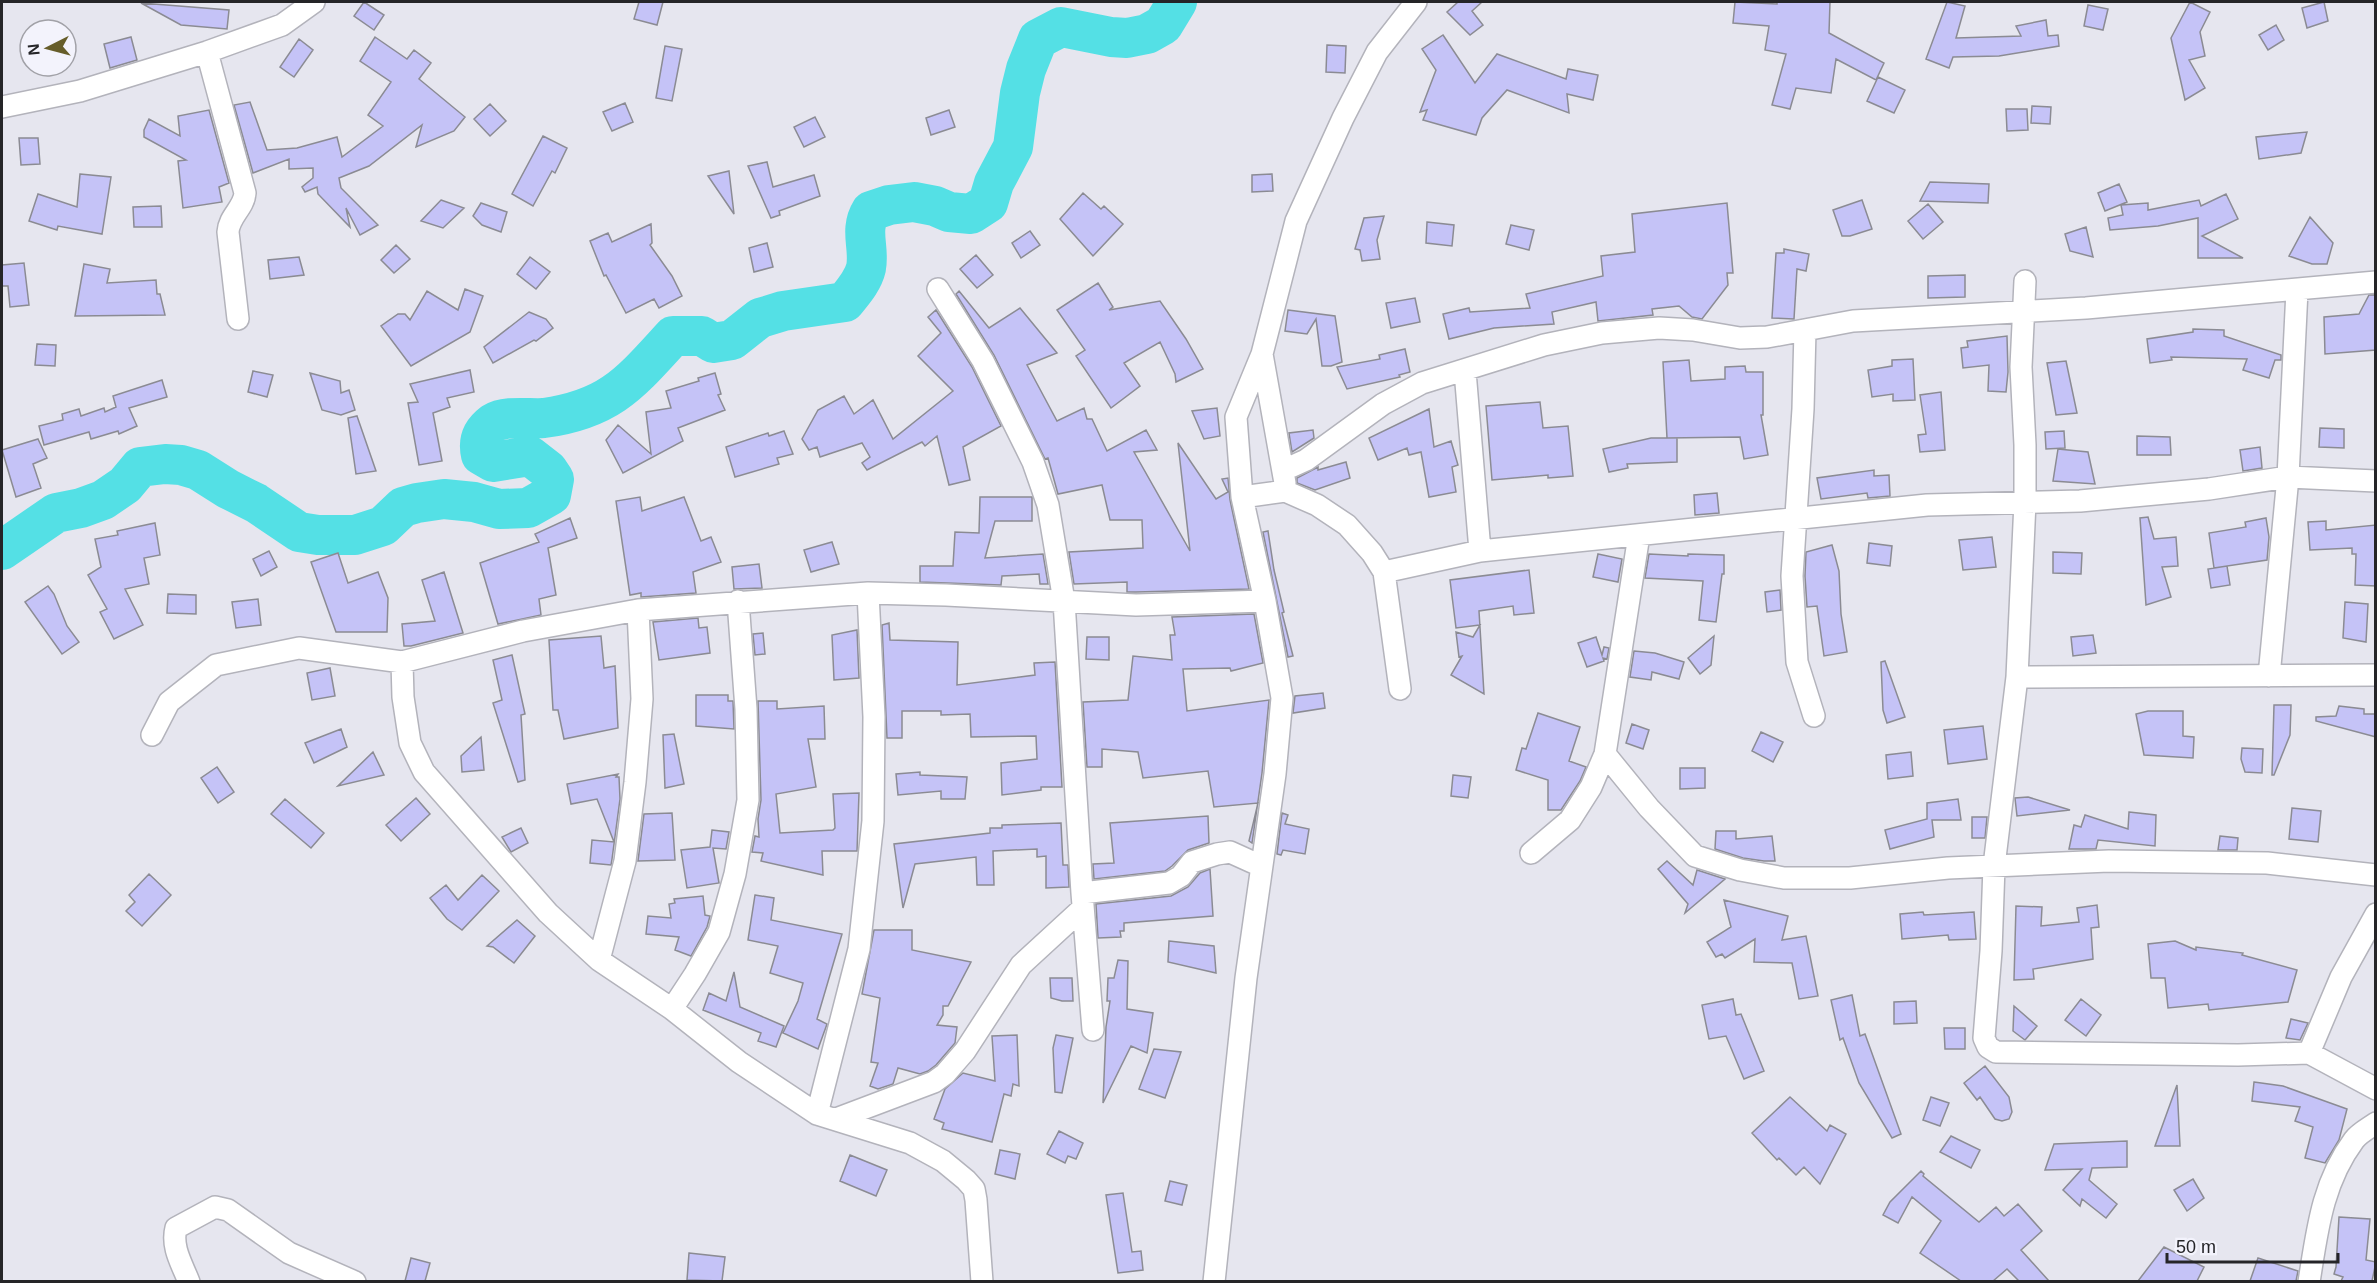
<svg xmlns="http://www.w3.org/2000/svg" width="2377" height="1283" font-family="Arial,sans-serif">
<rect width="100%" height="100%" fill="#e6e6ef"/>
<g fill="none" stroke-linecap="round" stroke-linejoin="round">
<path stroke="#54e0e5" stroke-width="40" d="M2,550L56,513L81,508L103,500L125,485L140,467L165,464L181,465L198,470L228,489L256,503L299,532L318,535H355L383,526L403,507L417,503L444,499L474,502L499,509L528,508L551,495L554,479L548,470L530,456L493,462L481,455C478,442 481,432 493,423C506,415 529,419 544,418C610,409 630,383 673,336H702L713,343L732,340L760,318L783,311L845,302C853,292 863,281 866,268C870,248 859,230 871,211L889,205L914,202L935,206L949,212L971,214L988,203L994,183L1013,147L1020,93L1026,69L1038,39L1061,27L1111,37L1127,38L1147,34L1163,25L1177,2"/>
</g>
<path fill="#c5c3f7" stroke="#8b8b93" stroke-width="1.5" d="M364,2L384,15L374,30L354,16Z
M639,2H663L657,25L634,19Z
M1458,2H1482L1472,11L1483,25L1470,35L1447,12Z
M1735,2L1777,4V2H1830L1829,33L1884,63L1876,80L1836,59L1831,93L1796,88L1790,109L1772,105L1786,54L1765,50L1769,26L1733,23Z
M1947,2L1965,6L1956,38L2021,36L2016,26L2046,20L2048,36L2058,35L2059,46L1999,56L1953,57L1949,68L1926,59Z
M2190,2L2210,12L2200,32L2205,56L2189,60L2205,88L2185,100L2171,38Z
M2324,2L2328,21L2307,28L2302,8Z
M141,3L229,10L227,29L181,25Z
M2088,5L2108,9L2103,30L2084,26Z
M2276,25L2284,40L2268,50L2259,35Z
M1443,35L1475,83L1497,54L1566,79L1568,69L1598,75L1593,100L1567,94L1569,113L1507,90L1482,118L1476,135L1423,120L1427,110L1420,112L1436,70L1422,49Z
M131,37L137,60L110,68L104,44Z
M375,37L407,59L414,50L431,63L419,79L465,117L454,131L416,147L422,125L369,166L339,178L341,188L378,225L360,235L346,208L350,227L318,194L317,187L305,192L302,187L313,178V168L289,169V159L253,173L234,105L250,102L267,150L297,148L337,137L342,157L383,126L368,115L391,82L360,61Z
M299,39L313,50L294,77L280,67Z
M1327,45L1346,46L1345,73L1326,72Z
M665,46L682,49L672,101L656,98Z
M1878,77L1905,90L1894,113L1867,101Z
M625,103L633,122L612,131L603,112Z
M490,104L506,121L490,136L474,119Z
M2032,106L2051,107L2050,124L2031,123Z
M2006,109H2027L2028,130L2007,131Z
M209,110L229,183L219,187L222,202L183,208L178,161L186,160L144,137V130L149,119L180,136L178,116Z
M949,110L955,127L931,135L926,118Z
M815,117L825,137L804,147L794,127Z
M2307,132L2301,153L2259,159L2256,137Z
M543,136L567,148L555,173L552,171L533,206L512,194Z
M19,138H38L40,164L21,165Z
M767,162L773,187L814,175L820,196L779,211L780,215L771,218L748,166Z
M729,171L734,214L708,176Z
M80,174L111,177L102,234L58,226L57,230L29,221L38,194L77,207Z
M1272,174L1273,191L1252,192V175Z
M1930,182L1989,184L1988,203L1920,201Z
M2119,184L2127,202L2105,211L2098,193Z
M1083,193L1101,209L1104,206L1123,224L1093,256L1060,219Z
M2226,194L2238,219L2202,236L2243,258H2198V218L2158,226L2110,230L2108,218L2123,215L2121,205L2148,203V210L2199,200L2201,206Z
M441,200L464,208L443,228L421,221Z
M1862,200L1872,229L1850,236H1842L1833,210Z
M481,203L507,212L501,232L482,225L473,216Z
M1727,203L1733,273H1727L1728,285L1702,319L1692,317L1679,306L1652,309L1653,315L1598,321L1596,302L1552,312L1554,324L1494,328L1449,339L1443,314L1469,308L1470,312L1530,308L1526,294L1603,276L1601,256L1635,252L1632,214Z
M1928,204L1943,222L1923,239L1908,221Z
M161,206L162,227H134L133,207Z
M1384,216L1377,240L1380,259L1362,261L1360,250L1355,249L1364,218Z
M2310,217L2333,243L2327,264H2312L2289,256Z
M1427,222L1454,225L1452,246L1426,243Z
M651,224L652,243L650,245L672,276L682,296L659,308L654,299L626,313L606,275L604,276L590,241L608,233L612,242Z
M1511,225L1534,230L1529,250L1506,244Z
M2086,227L2093,257L2070,251L2065,234Z
M1030,231L1040,245L1021,258L1012,243Z
M767,243L773,267L754,272L749,248Z
M396,245L410,259L394,273L381,260Z
M1784,249L1809,254L1806,271L1797,269L1794,319L1772,318L1776,253H1784Z
M976,255L993,275L977,288L960,269Z
M299,257L304,275L270,279L268,260Z
M530,257L550,272L536,289L517,274Z
M24,263L29,305L10,307L8,286H2V265Z
M84,264L110,269L107,283L156,280L157,294H160L165,315L75,316Z
M1965,275V297L1928,298V276Z
M1098,283L1113,307L1109,310L1160,301L1186,339L1203,369L1176,382L1175,374L1160,342L1124,363L1140,386L1111,408L1076,356L1085,350L1057,310Z
M465,289L483,296L470,332L411,366L381,326L398,314H405L410,320L427,291L458,310Z
M959,291L989,328L1020,308L1057,353L1027,365L1057,421L1084,408L1087,419H1092L1107,451L1146,430L1157,450L1134,452L1190,551L1178,443L1216,499L1228,492L1222,479L1228,478L1230,500L1249,589L1136,592H1127V582L1074,584L1069,552L1143,548L1142,520H1110L1102,485L1058,494L1048,458L1045,459L994,355L956,294Z
M2369,295H2376V350L2325,354L2324,317L2359,314Z
M1415,298L1420,322L1391,328L1386,303Z
M936,310L972,367L1001,426L963,447L970,480L949,485L937,436L925,446L922,442L867,470L862,463L870,457L862,443L820,457L817,447L809,450L802,439L818,410L844,396L854,414L873,400L893,439L953,391L918,356L941,333L928,317Z
M1288,310L1335,316L1342,362L1331,366H1322L1316,319L1307,334L1285,331Z
M529,312L546,319L553,328L536,341L534,340L493,363L484,347Z
M2193,329L2224,330V336L2281,355V360H2275L2269,378L2243,370L2247,359L2171,357L2172,360L2150,363L2147,339L2193,332Z
M2007,336L2008,372L2006,392L1988,391L1989,365L1963,368L1961,348L1968,347L1967,341Z
M37,344L56,345L55,366L35,365Z
M1405,349L1410,372L1399,375L1400,377L1347,389L1337,367L1380,359L1379,355Z
M1913,359L1915,400L1893,401V394L1872,397L1868,370L1892,366V360Z
M1689,360L1691,381L1725,379V367L1745,366L1746,372H1763V415H1761L1768,455L1744,459L1740,437L1667,438L1663,362Z
M2066,361L2077,413L2056,415L2047,363Z
M470,370L474,392L447,398L450,407L433,413L442,461L419,465L408,403L418,402L410,384Z
M253,371L273,375L267,397L248,392Z
M310,373L340,381L341,393L349,390L355,410L341,415L322,410Z
M715,373L721,394L718,395L725,410L678,428L683,441L623,473L606,440L618,425L651,454L646,412L671,408L666,391L699,381L698,378Z
M162,380L167,397L129,408L137,426L119,434L118,431L91,439L89,432L44,445L39,426L63,420L62,414L79,409L81,416L104,408L105,412L116,407L113,396Z
M1941,392L1945,450L1920,452L1918,435L1926,434L1920,395Z
M1540,402L1543,428L1568,426L1573,476L1548,478V475L1492,480L1486,406Z
M1217,408L1220,436L1204,439L1192,411Z
M1429,409L1434,447L1451,441L1458,465L1452,467L1456,492L1429,497L1421,452L1409,455L1407,448L1378,460L1369,438Z
M357,416L376,471L356,474L348,418Z
M2320,428L2344,429V448L2319,447Z
M1313,430L1314,438L1292,452L1289,433Z
M784,431L793,454L777,458L779,464L735,477L726,447L768,433L769,436Z
M2064,431L2065,448L2046,449L2045,432Z
M2137,436L2170,437L2171,455H2137Z
M1651,438H1677V462L1627,464L1628,468L1609,472L1603,449Z
M38,439L47,458L33,464L41,488L16,497L2,450Z
M2260,447L2262,468L2243,471L2240,450Z
M2058,449L2088,452L2095,484L2053,481Z
M1346,462L1350,478L1315,490L1297,483V478L1318,467V470Z
M1874,470V476L1889,475L1890,496L1868,498L1867,493L1821,499L1817,478Z
M1717,493L1719,513L1695,515L1694,495Z
M640,497L642,511L684,497L701,541L711,537L721,562L693,572L696,593L641,597V593L630,595L616,501Z
M980,497H1032V521H995L985,558L1043,554L1048,584H1040L1039,574L1002,576L1001,585L920,582V566H953L955,532L979,533Z
M2148,517L2154,539L2176,537L2178,566L2162,567L2171,597L2146,605L2140,518Z
M570,518L577,538L548,548L556,595L539,599L541,615L498,624L480,563L539,542L535,534Z
M2266,518L2269,537L2267,560L2214,568L2209,533L2246,527L2245,522Z
M2326,521V530L2376,525V586L2355,585L2356,554H2352V548L2310,550L2308,522Z
M155,523L160,555L144,558L149,584L125,589L143,625L114,639L100,612L107,609L88,575L101,567L95,539L118,535L117,531Z
M1268,531L1274,570L1284,612L1282,613L1293,656L1288,657L1263,532Z
M1992,537L1996,567L1963,570L1959,540Z
M832,542L839,564L811,572L804,550Z
M1869,543L1892,546L1890,566L1867,563Z
M1832,545L1839,571L1841,614L1847,652L1824,656L1817,606L1807,607L1805,576L1806,552Z
M269,551L277,567L261,576L253,559Z
M2053,552L2082,553L2081,574L2053,573Z
M338,553L348,583L378,572L388,598L387,632H336L311,562Z
M1598,554L1622,559L1618,582L1593,577Z
M1649,554L1688,556V554L1724,555V574H1722L1716,622L1699,620L1703,581L1645,578Z
M759,564L762,588L734,589L732,567Z
M2227,566L2230,585L2211,588L2208,569Z
M1529,570L1534,613L1514,615L1513,606L1479,611L1484,694L1451,675L1462,656L1459,657L1456,632L1473,637L1480,625L1456,628L1450,580Z
M444,572L463,633L411,646H404L402,624L435,621L422,580Z
M48,586L54,594L67,626L79,642L62,654L25,602Z
M1780,590L1781,610L1767,612L1765,592Z
M168,594L196,595V614L167,613Z
M258,599L261,625L236,628L232,602Z
M2345,602L2368,604L2366,642L2343,638Z
M1254,614L1263,663L1231,671L1230,668L1183,669L1187,711L1269,700L1262,773L1252,843L1249,841L1258,803L1214,807L1208,771L1143,778L1138,752L1102,749V767H1087L1083,702L1128,700L1133,656L1172,660L1170,635H1175L1172,617Z
M698,618L699,628L707,627L710,653L659,660L653,622Z
M889,623L890,640L958,642L957,685L1035,675L1034,663L1055,662L1062,787H1041V790L1002,795L1001,763L1037,759L1036,736L971,737L970,714L941,715V711H902V738H887L882,625Z
M857,630L859,678L834,680L832,635Z
M763,633L765,654L755,655L753,634Z
M2093,635L2096,653L2073,656L2071,637Z
M601,636L604,668L615,666L618,728L564,739L558,710H553L549,640Z
M1714,636L1711,665L1700,674L1688,658Z
M1087,637H1109V660L1086,659Z
M1596,637L1602,655L1604,647L1609,648L1607,659L1603,658L1604,661L1587,667L1578,643Z
M1634,651L1655,653L1684,662L1679,679L1652,672L1651,680L1630,677Z
M512,655L525,714L521,715L525,780L518,782L493,703L502,700L493,660Z
M1885,661L1905,717L1887,723L1883,710L1881,662Z
M330,668L335,696L312,700L307,673Z
M1323,693L1325,708L1293,713L1295,696Z
M696,695H728V701H733L734,729L696,726Z
M758,701H777V709L824,706L825,739H808L816,787L776,794L780,833L833,830L835,828L833,794L859,793L857,851H822L823,875L761,861L763,853L752,852L755,836L759,837L758,819L761,800Z
M2274,705H2291L2290,735L2274,775H2272Z
M2339,706L2364,709V714H2376V737L2316,721V717L2336,716Z
M2148,711H2183V736L2194,737L2193,758L2144,755L2136,714Z
M1538,713L1580,727L1569,761L1586,767L1580,781L1561,810H1548V780L1516,770L1522,748L1526,749Z
M1632,724L1649,730L1643,749L1626,743Z
M1983,726L1987,759L1948,764L1944,730Z
M341,729L347,747L314,763L305,743Z
M1761,732L1783,742L1773,762L1752,751Z
M674,734L684,784L665,788L663,735Z
M481,737L484,770L462,772L461,756Z
M2242,748L2263,749L2262,773L2245,772L2241,759Z
M373,752L384,775L338,786Z
M1911,752L1913,776L1888,779L1886,755Z
M217,767L234,792L218,803L201,778Z
M1680,768H1705V788L1680,789Z
M920,772V775L967,777L965,799H941V791L898,795L896,774Z
M618,774L616,777H619L620,799L612,859L611,865L590,863L592,840L614,842L597,799L571,804L567,784Z
M1453,775L1471,777L1468,798L1451,796Z
M2028,797L2070,810L2017,816L2015,798Z
M416,798L430,814L401,841L386,825Z
M285,799L324,833L311,848L271,814Z
M1958,799L1961,820H1932L1934,837L1890,849L1885,830L1927,819V803Z
M2292,808L2321,811L2318,842L2289,839Z
M2129,812L2156,815L2155,846L2098,840L2096,849H2069L2074,825L2081,827L2085,815L2128,829Z
M672,813L675,860L638,861L644,814Z
M1282,813L1288,815L1285,824L1309,829L1305,854L1283,850L1281,855L1277,854Z
M1208,816L1209,843L1188,850L1172,866L1165,871L1094,879L1093,864L1114,863L1110,823Z
M1972,817H1987L1985,838H1972Z
M1061,823L1063,865H1068L1069,887L1046,888V856L1037,857V849L993,851L994,885H977L976,857L915,864L903,908L894,844L990,833V828H1002V825Z
M521,828L528,843L511,852L502,837Z
M712,830L729,832L726,849L713,848L719,883L687,888L681,850L710,847Z
M1716,831H1736V839L1772,836L1775,861H1764L1743,858L1715,849Z
M2220,836L2238,838L2237,850H2218Z
M1667,861L1693,885L1697,870L1725,879L1685,913L1688,904L1658,869Z
M1210,869L1213,916L1124,923V931H1120L1121,937L1098,938L1096,904L1171,896L1188,887L1200,873Z
M149,874L171,895L142,926L126,911L135,902L129,895Z
M482,875L499,891L462,930L447,919L430,898L446,885L458,900Z
M755,895L774,898L771,920L842,934L817,1019L827,1024L818,1049L783,1033L798,1001L803,983L770,973L778,946L748,940Z
M703,896L705,915L710,916L707,927L691,956L675,950L679,937L646,934L648,916L671,918L669,904L675,903L674,899Z
M1724,900L1788,916L1782,940L1806,936L1818,996L1799,999L1792,963L1754,962L1755,939L1725,958L1722,954L1716,957L1707,942L1731,927Z
M2097,905L2099,927L2091,928L2093,959L2033,969L2034,979L2014,980L2016,906L2042,907L2041,926L2079,922L2077,908Z
M1923,912L1924,915L1974,912L1976,939L1949,940L1948,935L1902,939L1900,914Z
M517,920L535,936L514,963L493,947L487,946Z
M874,930H912V950L971,962L948,1006H943V1015L937,1025L957,1027L955,1043L936,1065L928,1071L920,1074L898,1068L893,1084L878,1089L870,1086L878,1063L871,1062L880,998L862,994Z
M1169,941L1214,946L1216,973L1168,962Z
M2175,941L2196,950V947L2243,953L2242,955L2297,970L2288,1002L2209,1010L2208,1004L2168,1008L2165,978H2151L2148,944Z
M1118,960L1128,961L1127,1009L1153,1013L1147,1053L1131,1046L1103,1103L1106,1027L1110,1001H1107L1108,978H1114Z
M734,972L740,1007L784,1026L776,1047L758,1041L761,1033L703,1010L709,993L726,1001Z
M1050,978H1072L1073,1001H1062L1051,998Z
M1852,995L1860,1036L1865,1034L1901,1134L1892,1138L1859,1083L1843,1038L1840,1040L1831,1000Z
M1733,999L1736,1015L1741,1014L1764,1071L1744,1079L1726,1036L1709,1039L1702,1005Z
M2081,999L2101,1015L2086,1036L2065,1020Z
M1916,1001L1917,1023L1894,1024V1002Z
M2014,1006L2037,1026L2025,1040L2013,1031Z
M2291,1019L2308,1023L2300,1040L2286,1038Z
M1944,1028H1965V1049H1945Z
M1017,1035L1019,1086L1013,1084L1011,1096L1004,1094L992,1142L942,1129L944,1123L934,1119L945,1089L963,1073L995,1081L992,1036Z
M1056,1035L1073,1038L1062,1093L1055,1092L1053,1048Z
M1154,1049L1181,1052L1165,1098L1139,1089Z
M1985,1066L2009,1097L2012,1112L2009,1119L2002,1121L1995,1119L1980,1097L1977,1100L1964,1083Z
M2254,1082L2283,1086L2347,1109L2339,1140L2325,1163L2305,1158L2313,1127L2295,1121L2300,1107L2252,1101Z
M2177,1085L2180,1146H2155Z
M1790,1097L1827,1131L1830,1125L1846,1134L1820,1184L1804,1167L1796,1175L1779,1158L1777,1160L1752,1133Z
M1931,1097L1949,1103L1940,1126L1923,1120Z
M1059,1131L1083,1143L1076,1159L1068,1156L1065,1163L1047,1154Z
M1951,1136L1980,1150L1971,1168L1940,1152Z
M2127,1141V1167L2092,1168L2089,1180L2117,1204L2106,1218L2082,1199L2080,1206L2063,1190L2082,1169L2045,1170L2054,1144Z
M1000,1150L1020,1154L1015,1179L995,1174Z
M850,1155L887,1170L876,1196L840,1181Z
M1921,1171L1924,1174L1923,1176L1979,1222L1996,1207L2004,1216L2018,1204L2042,1231L2021,1250L2049,1281H2019L2007,1269L1993,1281H1961L1920,1253L1941,1221L1912,1197L1898,1223L1883,1215L1890,1202Z
M2193,1179L2204,1198L2187,1211L2174,1190Z
M1170,1181L1187,1185L1182,1205L1165,1201Z
M1123,1193L1132,1252L1141,1251L1143,1270L1118,1273L1106,1195Z
M2339,1217L2370,1219L2366,1260L2376,1262L2372,1281H2341L2343,1277L2334,1274L2336,1267Z
M2164,1247L2204,1267L2197,1281H2138Z
M689,1253L725,1257L722,1281L687,1280Z
M411,1258L430,1263L425,1281H405Z
M2258,1258L2298,1271L2296,1281H2250Z"/>
<g fill="none" stroke-linecap="round" stroke-linejoin="round">
<g stroke="#b3b3bb" stroke-width="24">
<path id="street" d="M207,52L245,193C244,208 229,216 228,232L238,319
M2,107L80,91L207,52L282,25L314,2
M2025,281L2021,367L2025,445V502L2017,677L1994,866L1991,951L1984,1038L1988,1047L1996,1052L2238,1055L2309,1053L2341,977L2376,914
M938,289L983,361L1033,462L1048,505L1064,601L1082,893L1093,1030
M1805,330L1803,409L1792,576L1797,662L1814,716
M1262,354L1285,483
M1465,371L1480,551
M1284,470L1306,460L1383,404L1422,383L1544,345L1602,333L1659,328L1693,330L1740,338L1767,337L1853,321L2086,308L2376,282
M1242,497L1285,491L1317,505L1347,525L1372,553L1384,572L1400,689
M1384,572L1480,551L1927,505L2080,501L2209,489L2288,477L2376,481
M402,662L403,697L410,743L424,772L548,913L599,960L672,1009L739,1062L817,1114L910,1143L943,1161L966,1180L974,1189L976,1200L982,1282
M2269,676L2288,477L2297,290
M2017,677L2376,675
M152,735L169,702L216,665L299,648L402,662L523,631L638,610L868,593L946,595L1136,605L1265,601
M1605,754L1649,808L1695,856L1740,870L1784,878H1850L1948,868L2109,861L2267,863L2376,875
M1531,853L1570,820L1591,787L1605,754L1639,535
M1082,893L1169,883L1181,876L1192,862L1217,854L1230,852L1261,866
M599,960L625,861L635,782L642,699L638,610
M672,1009L695,974L719,932L735,874L748,800L746,709L738,601
M2309,1053L2376,1089
M817,1114L859,949L873,821L874,717L868,593
M836,1119L934,1082L945,1074L965,1051L1021,965L1083,908
M189,1282C182,1264 171,1247 176,1228L215,1207L228,1210L289,1253L355,1282
M1214,1282L1246,978L1275,774L1282,698L1265,601L1242,497L1236,417L1262,354L1296,221L1343,118L1377,52L1416,2
M2309,1282C2317,1232 2322,1183 2354,1140C2359,1133 2369,1128 2376,1123"/>
</g>
<use href="#street" stroke="#fff" stroke-width="21"/>
</g>
<rect width="2377" height="1283" fill="none" stroke="#252528" stroke-width="6"/>
<g transform="translate(48 48) rotate(264)"><circle r="28" fill="#f3f3fc" stroke="#a1a1a7" stroke-width="1.5"/>
<path d="M0-4.5L10 22L0 15L-10 22Z" fill="#665d2a"/>
<text y="-9" font-size="16" font-weight="bold" text-anchor="middle" fill="#252528">N</text>
</g>
<path d="M2167 1253v9h171v-9" fill="none" stroke="#252528" stroke-width="3"/>
<text x="2176" y="1253" font-size="18" fill="#252528" stroke="#f3f3fc" stroke-width="4.5" paint-order="stroke">50 m</text>
</svg>
